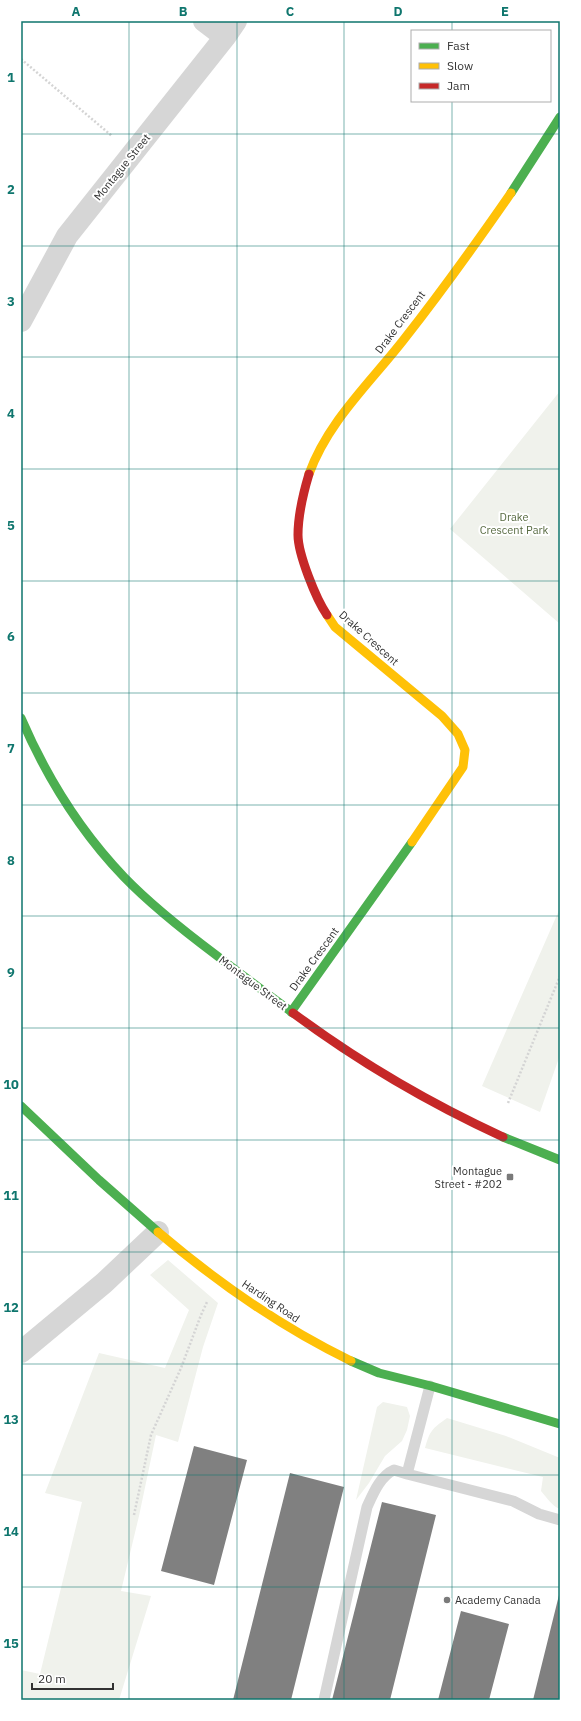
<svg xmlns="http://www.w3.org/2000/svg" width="581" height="1721" font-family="'IBM Plex Sans',sans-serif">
<rect width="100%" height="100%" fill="#fff"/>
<path fill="#f0f2ec" d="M560,391V624L450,529Z
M560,908V1055L540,1112L482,1086Z
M168,1260L218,1303L203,1347L178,1442L156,1435L139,1516L121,1591L151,1596L119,1700H21V1670L40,1674L82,1502L45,1493L99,1353L165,1368L189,1310L150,1275Z
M383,1402L407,1407L410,1416L407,1430L402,1441L385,1456L369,1483L356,1500L377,1407Z
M447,1418L506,1436L560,1458L559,1472H560V1509C552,1506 547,1498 541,1491L543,1477L425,1448C430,1430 432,1429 447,1418Z"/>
<path fill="#808080" d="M194,1446L247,1460L214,1585L161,1571Z
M290,1473L344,1487L291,1700H233Z
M382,1502L436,1515L390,1700H332Z
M559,1595L560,1700H533Z
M461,1611L509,1624L489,1700H438Z"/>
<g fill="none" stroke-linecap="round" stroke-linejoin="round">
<path stroke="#d4d4d4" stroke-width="2.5" stroke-dasharray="2 2" stroke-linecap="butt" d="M21,59L112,136
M508,1103L560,976
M134,1515L151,1435L181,1368L201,1315L207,1302"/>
<path stroke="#d6d6d6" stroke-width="11" d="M430,1386L407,1474L513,1501L539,1514L560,1520
M324,1700L367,1507C373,1494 380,1476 394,1470L407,1474"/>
<path stroke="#d6d6d6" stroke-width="22" d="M204,21L225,37
M21,321L67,236L225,37L236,21
M21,1352L104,1283L158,1232"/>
<path stroke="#4caf50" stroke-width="9" d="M511,193L560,117
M21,718C46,776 80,831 124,877C152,906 184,931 216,955C242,975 267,994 293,1013
M291,1012L412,842
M21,1106L99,1180L158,1232
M503,1137L560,1160
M351,1361L379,1373L431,1386L560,1424"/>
<path stroke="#ffc107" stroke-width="9" d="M309,474C328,421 371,382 405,338C442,291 477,242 511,193
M327,615L335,627L442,716L458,734L465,750L463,767L412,842
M158,1232C218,1283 281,1327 351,1361"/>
<path stroke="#c62828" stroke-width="9" d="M309,474C303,494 298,514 298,535C298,554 316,599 327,615
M293,1013C359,1062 429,1103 503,1137"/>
</g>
<path fill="none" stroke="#0f766e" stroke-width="1" stroke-opacity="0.55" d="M129,21V1700M237,21V1700M344,21V1700M452,21V31M452,101V1700M21,134H560M21,246H560M21,357H560M21,469H560M21,581H560M21,693H560M21,805H560M21,916H560M21,1028H560M21,1140H560M21,1252H560M21,1364H560M21,1475H560M21,1587H560"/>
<g fill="#7a7a7a" stroke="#fff" stroke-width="1.5">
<rect x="506" y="1173" width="8" height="8" rx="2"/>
<circle cx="447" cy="1600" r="4"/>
</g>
<g text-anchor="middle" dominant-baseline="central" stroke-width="4" stroke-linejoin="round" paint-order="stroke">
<g font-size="11" fill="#323232" stroke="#fff">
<text transform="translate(122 167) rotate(-51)">Montague Street</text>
<text transform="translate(400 322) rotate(-53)">Drake Crescent</text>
<text transform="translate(369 638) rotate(42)">Drake Crescent</text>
<text transform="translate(314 959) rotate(-54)">Drake Crescent</text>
<text transform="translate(253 983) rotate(37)">Montague Street</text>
<text transform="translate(271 1301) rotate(34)">Harding Road</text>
</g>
<g font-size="11" fill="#586b42" stroke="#fff">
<text x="514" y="517">Drake<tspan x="514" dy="13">Crescent Park</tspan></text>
</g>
<g font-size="11" fill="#323232" stroke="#fff" text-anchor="end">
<text x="502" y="1171">Montague<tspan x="502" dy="13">Street - #202</tspan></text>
<text x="455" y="1600" text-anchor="start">Academy Canada</text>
</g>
</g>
<rect width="581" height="1721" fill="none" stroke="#ffffff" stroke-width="44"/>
<rect x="411" y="30" width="140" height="72" fill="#ffffff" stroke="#adadad"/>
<rect x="419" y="43" width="20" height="6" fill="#4caf50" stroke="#adadad"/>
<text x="447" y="50" font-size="12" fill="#323232">Fast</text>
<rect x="419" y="63" width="20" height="6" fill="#ffc107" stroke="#adadad"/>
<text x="447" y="70" font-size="12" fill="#323232">Slow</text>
<rect x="419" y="83" width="20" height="6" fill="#c62828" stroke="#adadad"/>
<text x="447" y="90" font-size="12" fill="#323232">Jam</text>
<path d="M32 1683v6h81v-6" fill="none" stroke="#323232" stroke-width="2"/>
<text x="38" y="1683" font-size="12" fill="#323232" stroke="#ffffff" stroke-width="3" paint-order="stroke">20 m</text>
<rect x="22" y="22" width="537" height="1677" fill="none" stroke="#0f766e" stroke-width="1.5"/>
<g font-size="13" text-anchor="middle" font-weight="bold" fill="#0f766e">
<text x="76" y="16">A</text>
<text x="183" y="16">B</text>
<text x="290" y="16">C</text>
<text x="398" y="16">D</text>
<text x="505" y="16">E</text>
<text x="11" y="82">1</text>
<text x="11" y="194">2</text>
<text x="11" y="306">3</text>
<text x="11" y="418">4</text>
<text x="11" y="530">5</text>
<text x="11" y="641">6</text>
<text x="11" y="753">7</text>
<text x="11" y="865">8</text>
<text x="11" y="977">9</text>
<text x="11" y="1089">10</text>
<text x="11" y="1200">11</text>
<text x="11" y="1312">12</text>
<text x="11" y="1424">13</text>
<text x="11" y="1536">14</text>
<text x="11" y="1648">15</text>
</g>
</svg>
